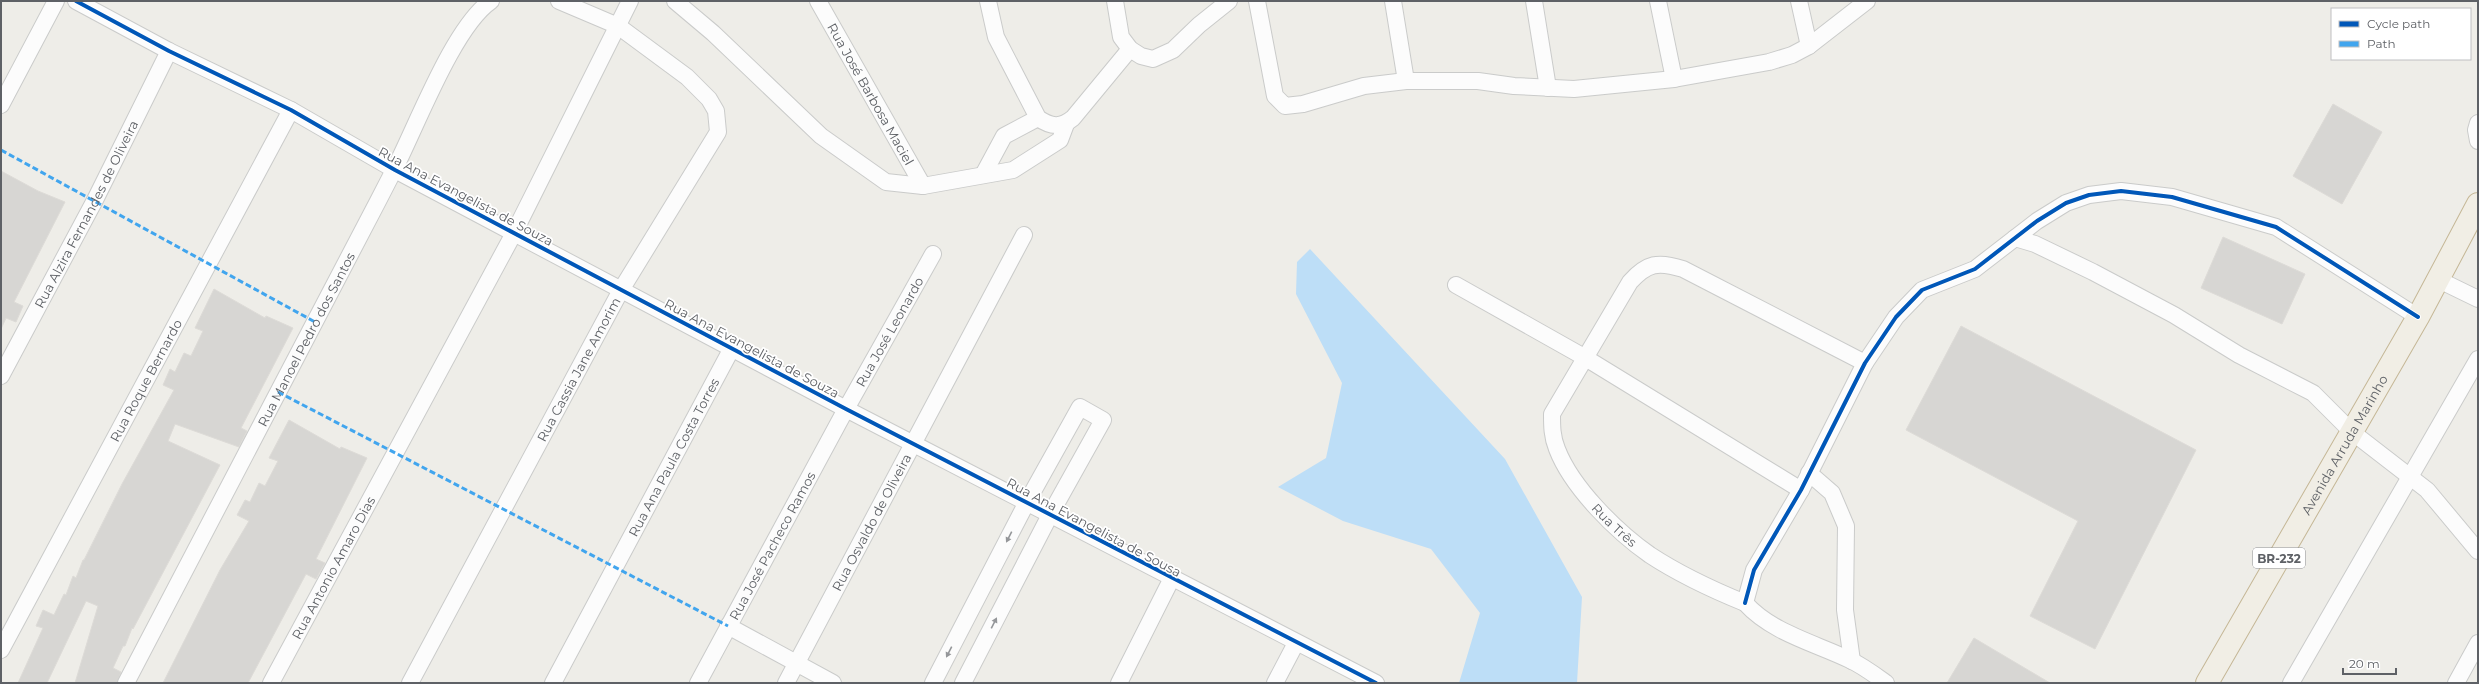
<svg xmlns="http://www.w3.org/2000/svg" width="2479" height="684" font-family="Montserrat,sans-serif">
<rect width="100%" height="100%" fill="#eeede8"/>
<path fill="#bddef7" d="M1310,249L1505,459L1582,597L1577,683H1459L1480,613L1431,549L1343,521L1278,487L1326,458L1342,383L1296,294L1297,262Z"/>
<path fill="#d7d6d3" stroke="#dddbd7" d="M2333,104L2382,132L2342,204L2293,176Z
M1,171L38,191L65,202L14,302L23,306L16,322L6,318L1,329Z
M2223,237L2305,274L2282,324L2201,288Z
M214,289L265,318L266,316L293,328L241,428L247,431L239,447L175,424L168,441L220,465L133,629L132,628L125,646H123L113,668L121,672L117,683H75L98,606L86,601L47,683H18L43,628L36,626L43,610L54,615L64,594L66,595L73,576L76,578L83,560H84L122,484L174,390L163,385L170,369L175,372L184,353L191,356L203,331L195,328Z
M1961,326L2196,450L2095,649L2030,616L2078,521L1906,430Z
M289,420L340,449L341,447L367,458L316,559L325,563L316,579L306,574L248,683H163L220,570L249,521L237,515L245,500L250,502L259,483L265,486L278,461L269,458Z
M1974,638L2050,683H1947Z"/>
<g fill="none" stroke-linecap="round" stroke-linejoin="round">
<g stroke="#cacbca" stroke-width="18">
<g id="minor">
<path d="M76,1L169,51L291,110L395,170L846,409L1376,683"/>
<path d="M675,1L713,33L821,136L886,182L923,186L1013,170L1060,140L1066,124"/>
<path id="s1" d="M818,1L923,186"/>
<path d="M988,1L996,37L1038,118C1051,127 1061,128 1073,118L1130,49"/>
<path d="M1115,1L1121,37L1130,49L1141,56L1153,59L1173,50L1199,25L1229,1"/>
<path d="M1257,1L1275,96L1285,106L1303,104L1364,86L1406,81H1478L1514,86L1574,89L1674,79L1769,62L1792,55L1809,46L1867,1"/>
<path d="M1393,1L1406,81"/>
<path d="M1534,1L1548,88"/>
<path d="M1658,1L1674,79"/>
<path d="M1799,1L1809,46"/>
<path d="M1,105L56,1"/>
<path d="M2478,123L2476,130L2478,141"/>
<path d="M983,175L1004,136L1038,118"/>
<path d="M2015,238L2035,244L2093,272L2174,315L2239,355L2313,393L2352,432L2427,490L2478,551"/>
<path d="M2439,280L2478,299"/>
<path d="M1456,285L1584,357L1801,490"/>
<path id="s2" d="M1865,363L1683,269C1658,261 1647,263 1630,282L1552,414C1552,426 1552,437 1557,449C1572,488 1617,532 1650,555C1679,574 1713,590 1745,603C1772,633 1815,643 1850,660C1863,666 1875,675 1886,683"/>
<path id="s3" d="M1,376L95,200L169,51"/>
<path d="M1809,473L1832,493L1846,526L1845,610L1852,661"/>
<path d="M1745,603L1754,570L1801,490L1865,363L1896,317L1922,290L1975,269L2037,221L2066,203L2089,195L2121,191L2172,197L2276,227L2418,317"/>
<path d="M728,626L833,683"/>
<path id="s4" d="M1,650L291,110"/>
<path id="s5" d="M126,683C215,513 305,343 393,172C416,128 453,27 491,1"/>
<path id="s6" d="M271,683L514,233L630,1"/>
<path id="s7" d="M410,683L621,290L718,132L716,111L709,99L687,77L618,26L559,1"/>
<path id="s8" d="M553,683L732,348"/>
<path id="s9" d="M698,683L846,409L933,254"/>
<path id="s10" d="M786,683L1024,235"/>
<path d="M933,683L1027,502L1080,407L1103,420L1050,515L963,683"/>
<path d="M1119,683L1172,578"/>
<path d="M1275,683L1296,643"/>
<path d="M2291,683L2478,359"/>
<path d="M2456,683L2478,643"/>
</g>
</g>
<g stroke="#c5b796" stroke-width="24">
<g id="trunk">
<path id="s11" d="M2207,683L2418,317L2478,204"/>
</g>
</g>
<use href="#minor" stroke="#fcfcfc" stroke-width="16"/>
<use href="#trunk" stroke="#f1eee5" stroke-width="22"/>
<path stroke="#41a5ee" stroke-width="3" stroke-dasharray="6 3" stroke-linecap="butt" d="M1,150L315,322
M278,392L728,626"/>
<g stroke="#fff" stroke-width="6">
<path id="cycleway" d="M76,1L169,51L291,110L395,170L846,409L1376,683
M1745,603L1754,570L1801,490L1865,363L1896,317L1922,290L1975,269L2037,221L2066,203L2089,195L2121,191L2172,197L2276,227L2418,317"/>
</g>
<use href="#cycleway" stroke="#0057b8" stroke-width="4"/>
</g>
<defs><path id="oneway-solid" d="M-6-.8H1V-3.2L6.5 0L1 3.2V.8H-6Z"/></defs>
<g fill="#95979a">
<use href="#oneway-solid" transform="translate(1009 537) rotate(117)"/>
<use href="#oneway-solid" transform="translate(994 623) rotate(-63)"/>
<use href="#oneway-solid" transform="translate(949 652) rotate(117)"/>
</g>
<g text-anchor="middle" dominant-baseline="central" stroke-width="3.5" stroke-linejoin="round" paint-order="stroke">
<rect fill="#fff" stroke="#8e9094" stroke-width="1" x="2253" y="548" width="52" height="20" rx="3"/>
<g font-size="12" font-weight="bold" fill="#5e6166">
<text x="2279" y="558">BR-232</text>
</g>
<g font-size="13" fill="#5e6166" stroke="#fff">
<text stroke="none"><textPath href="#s1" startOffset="107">Rua José Barbosa Maciel</textPath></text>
<text transform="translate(466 196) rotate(28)">Rua Ana Evangelista de Souza</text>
<text stroke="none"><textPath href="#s3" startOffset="183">Rua Alzira Fernandes de Oliveira</textPath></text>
<text stroke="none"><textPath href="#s9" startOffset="400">Rua José Leonardo</textPath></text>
<text stroke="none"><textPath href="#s5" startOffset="388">Rua Manoel Pedro dos Santos</textPath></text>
<text transform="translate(752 348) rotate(28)">Rua Ana Evangelista de Souza</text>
<text stroke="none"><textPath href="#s7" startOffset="356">Rua Cassia Jane Amorim</textPath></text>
<text stroke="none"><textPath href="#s4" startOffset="306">Rua Roque Bernardo</textPath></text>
<text stroke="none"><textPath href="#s11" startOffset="275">Avenida Arruda Marinho</textPath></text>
<text stroke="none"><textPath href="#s8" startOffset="256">Rua Ana Paula Costa Torres</textPath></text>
<text stroke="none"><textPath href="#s10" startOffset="182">Rua Osvaldo de Oliveira</textPath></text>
<text stroke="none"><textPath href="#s2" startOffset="549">Rua Três</textPath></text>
<text transform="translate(1094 527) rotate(28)">Rua Ana Evangelista de Sousa</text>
<text stroke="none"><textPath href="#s9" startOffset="156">Rua José Pacheco Ramos</textPath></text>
<text stroke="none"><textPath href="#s6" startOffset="131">Rua Antonio Amaro Dias</textPath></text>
</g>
</g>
<rect width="2479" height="684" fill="none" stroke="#5e6166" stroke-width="4"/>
<rect x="2331" y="8" width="140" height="52" fill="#ffffff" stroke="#bfc0c2"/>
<rect x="2339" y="21" width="20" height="6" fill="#0057b8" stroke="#bfc0c2"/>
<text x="2367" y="28" font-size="12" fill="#5e6166">Cycle path</text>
<rect x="2339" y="41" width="20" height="6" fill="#41a5ee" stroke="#bfc0c2"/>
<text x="2367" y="48" font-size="12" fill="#5e6166">Path</text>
<path d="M2343 668v6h53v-6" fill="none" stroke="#5e6166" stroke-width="2"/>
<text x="2349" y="668" font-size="12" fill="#5e6166" stroke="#ffffff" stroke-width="3" paint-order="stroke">20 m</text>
</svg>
